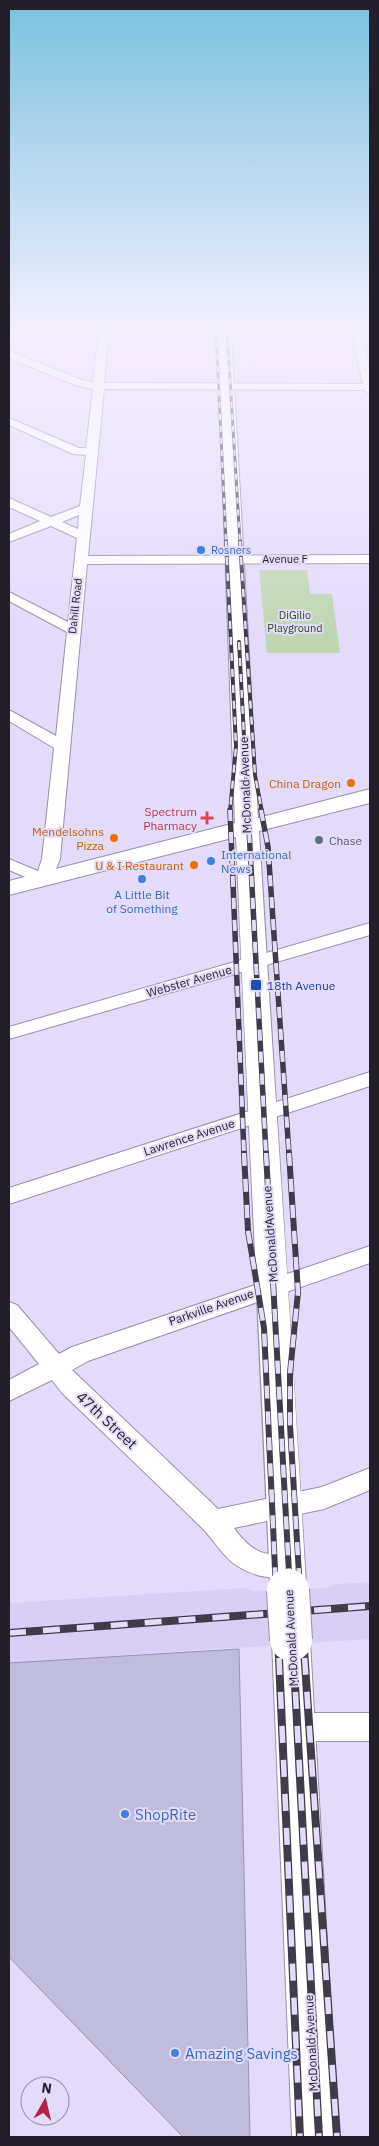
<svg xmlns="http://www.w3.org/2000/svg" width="379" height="2146" font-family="'IBM Plex Sans',sans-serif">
<rect width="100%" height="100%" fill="#e4dbfb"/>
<path fill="#d9cef5" d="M370,1582V1639L9,1663V1603L246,1588L253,1591L328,1588L336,1584Z"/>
<path fill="#c0d6b2" d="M259,570H307L310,594H332L340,653H267Z"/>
<path fill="#bfbcdc" stroke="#9895b4" d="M239,1649L250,2137H183L9,1957V1663Z"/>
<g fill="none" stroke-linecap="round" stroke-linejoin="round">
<g stroke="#988fad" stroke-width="2">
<path id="street" d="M16,330H33L9,339V333Z
M99,330H109L104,383L363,384L351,330H361L370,369V394L364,390L104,389L88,556L370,555V563L87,564L60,859L50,884L44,885L9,870V859L38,871L42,859L54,748L9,721V710L56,736L67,632L9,601V592L68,622L77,538L51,526L9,542V534L40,521L9,507V498L51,517L80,506L86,455L73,454L9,425V418L79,448H86L93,389L75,385L9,358V351L82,380L93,382ZM79,515L78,529L62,522Z
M370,923V935L9,1039V1027Z
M370,1072V1086L9,1204V1188Z
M370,1246V1263L88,1361L72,1370L218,1509L322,1487L370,1468V1490L324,1509L234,1528C242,1539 254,1553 269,1554C280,1554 287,1553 297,1557L301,1565L297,1573C278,1581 257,1578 239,1567C222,1557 214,1539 200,1526C154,1481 108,1437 62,1393L52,1380L9,1401V1380L39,1364L9,1327V1302L17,1305L59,1354L72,1347Z
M295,1713H370V1741H295L285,1737L281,1727L285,1717Z"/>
</g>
<g stroke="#988fad" stroke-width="2">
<path id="secondary" d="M217,330H231L258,818L370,789V803L259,831C274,1083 292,1334 306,1585L301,1597L288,1602L275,1597L270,1585C260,1336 246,1087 236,837L9,895V881L235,823Z
M291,1622L304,1627L310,1640L338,2137H292L272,1640L278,1627Z"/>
</g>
<use href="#street" fill="#fff" fill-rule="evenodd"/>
<use href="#secondary" fill="#fff" fill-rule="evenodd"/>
<g stroke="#3f3b49" stroke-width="3">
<path id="rail-far4" d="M216,330L226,542
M227,330L240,542"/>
</g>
<g stroke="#3f3b49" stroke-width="4">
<path id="rail-far3" d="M226,541L236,746L230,812
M240,541L255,775L262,812
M239,642L248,812"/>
</g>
<g stroke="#3f3b49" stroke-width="5.5">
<path id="rail-far2" d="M230,810L244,1154
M248,810L266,1154
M261,810L268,847L289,1154"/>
</g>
<g stroke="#3f3b49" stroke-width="6">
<path id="rail-far1" d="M244,1153L248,1231L264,1328L276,1591
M266,1153L290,1591
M289,1153L298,1292L290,1373V1425L300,1591"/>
</g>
<g stroke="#3f3b49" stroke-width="8">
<path id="rail" d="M276,1590L300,2137
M290,1590L319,2137
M300,1590L337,2137
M9,1633L370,1606"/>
</g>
<use href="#rail-far4" stroke="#e4dbfb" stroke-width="2" stroke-dasharray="6" stroke-linecap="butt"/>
<use href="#rail-far3" stroke="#e4dbfb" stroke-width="2.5" stroke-dasharray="8" stroke-linecap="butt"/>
<use href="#rail-far2" stroke="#e4dbfb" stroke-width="4" stroke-dasharray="11" stroke-linecap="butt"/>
<use href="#rail-far1" stroke="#e4dbfb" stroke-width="4.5" stroke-dasharray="13" stroke-linecap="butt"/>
<use href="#rail" stroke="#e4dbfb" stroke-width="5.5" stroke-dasharray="17" stroke-linecap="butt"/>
<g stroke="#988fad" stroke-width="35" stroke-linecap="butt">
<path id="secondary-bridge-far1" d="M288,1585V1591"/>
</g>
<g stroke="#988fad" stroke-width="44" stroke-linecap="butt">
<path id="secondary-bridge" d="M288,1590L291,1640"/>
</g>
<use href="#secondary-bridge-far1" stroke="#fff" stroke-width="32"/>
<use href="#secondary-bridge" stroke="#fff" stroke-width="42"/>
</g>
<linearGradient id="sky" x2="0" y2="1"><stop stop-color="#7ac1e0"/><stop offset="0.52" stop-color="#f3effd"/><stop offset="1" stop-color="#f3effd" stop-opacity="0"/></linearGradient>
<rect width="379" height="631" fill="url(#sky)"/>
<g fill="#3f7fe0" stroke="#e4dbfb" stroke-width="2">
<circle cx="201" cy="550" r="5"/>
<circle cx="211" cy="861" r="5"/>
<circle cx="142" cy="879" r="5"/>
<circle cx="125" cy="1814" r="5"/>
<circle cx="175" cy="2053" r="5"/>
</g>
<g fill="#e8710a" stroke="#e4dbfb" stroke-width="2">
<circle cx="351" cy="783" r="5"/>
<circle cx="114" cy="838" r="5"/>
<circle cx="194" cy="865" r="5"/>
</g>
<path fill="#e0444e" stroke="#e4dbfb" stroke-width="2" d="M204.5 810.5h5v5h5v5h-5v5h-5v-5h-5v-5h5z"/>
<circle fill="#5c6f8a" stroke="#e4dbfb" stroke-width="2" cx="319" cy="840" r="5"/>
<rect fill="#1a4fb4" stroke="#e4dbfb" stroke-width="2" x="250" y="979" width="12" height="12" rx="2.5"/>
<g text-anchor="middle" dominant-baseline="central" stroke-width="4" stroke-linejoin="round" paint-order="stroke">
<g font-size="11" fill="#366cbe" stroke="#e4dbfb" text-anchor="start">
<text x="211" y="550">Rosners</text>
</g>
<g font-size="11" fill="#221f2a" stroke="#e4dbfb">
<text x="285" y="559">Avenue F</text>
<text transform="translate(75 606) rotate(-84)">Dahill Road</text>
</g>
<g font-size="11" fill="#2d4d0f" stroke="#e4dbfb">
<text x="295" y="615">DiGilio<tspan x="295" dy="13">Playground</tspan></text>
</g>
<g font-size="12" fill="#c56008" stroke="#e4dbfb" text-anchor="end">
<text x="341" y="783">China Dragon</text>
<text x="104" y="831">Mendelsohns<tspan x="104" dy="14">Pizza</tspan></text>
<text x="184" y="865">U &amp; I Restaurant</text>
</g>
<g font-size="12" fill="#221f2a" stroke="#e4dbfb">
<text transform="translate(245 785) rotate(-92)">McDonald Avenue</text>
<text transform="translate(189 981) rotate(-16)">Webster Avenue</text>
<text transform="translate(189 1137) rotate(-18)">Lawrence Avenue</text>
<text transform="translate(270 1234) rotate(-94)">McDonald Avenue</text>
<text transform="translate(211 1307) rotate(-19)">Parkville Avenue</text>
<text transform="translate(291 1638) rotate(-93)">McDonald Avenue</text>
<text transform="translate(311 2043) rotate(-93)">McDonald Avenue</text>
</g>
<g font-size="12" fill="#be3a42" stroke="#e4dbfb" text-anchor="end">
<text x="197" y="811">Spectrum<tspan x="197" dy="14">Pharmacy</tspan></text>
</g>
<g font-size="12" fill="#4e5e75" stroke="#e4dbfb" text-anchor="start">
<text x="329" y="840">Chase</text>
</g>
<g font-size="12" fill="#366cbe" stroke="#e4dbfb" text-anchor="start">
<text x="221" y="854">International<tspan x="221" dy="14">News</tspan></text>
<text x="142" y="894" text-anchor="middle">A Little Bit<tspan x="142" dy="14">of Something</tspan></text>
</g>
<g font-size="12" fill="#164399" stroke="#e4dbfb" text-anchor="start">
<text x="267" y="985">18th Avenue</text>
</g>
<g font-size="15" fill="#221f2a" stroke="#e4dbfb">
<text transform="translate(107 1420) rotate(43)">47th Street</text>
</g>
<g font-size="15" fill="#366cbe" stroke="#e4dbfb" text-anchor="start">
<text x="135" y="1814">ShopRite</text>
<text x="185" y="2053">Amazing Savings</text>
</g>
</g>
<rect width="379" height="2146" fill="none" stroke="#221f2a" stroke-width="20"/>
<g transform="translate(45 2101) rotate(8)"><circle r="24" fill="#e4dbfb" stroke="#9690a7"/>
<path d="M0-4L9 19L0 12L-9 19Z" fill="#b52347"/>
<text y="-8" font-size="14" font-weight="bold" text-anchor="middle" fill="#221f2a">N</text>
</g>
</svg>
